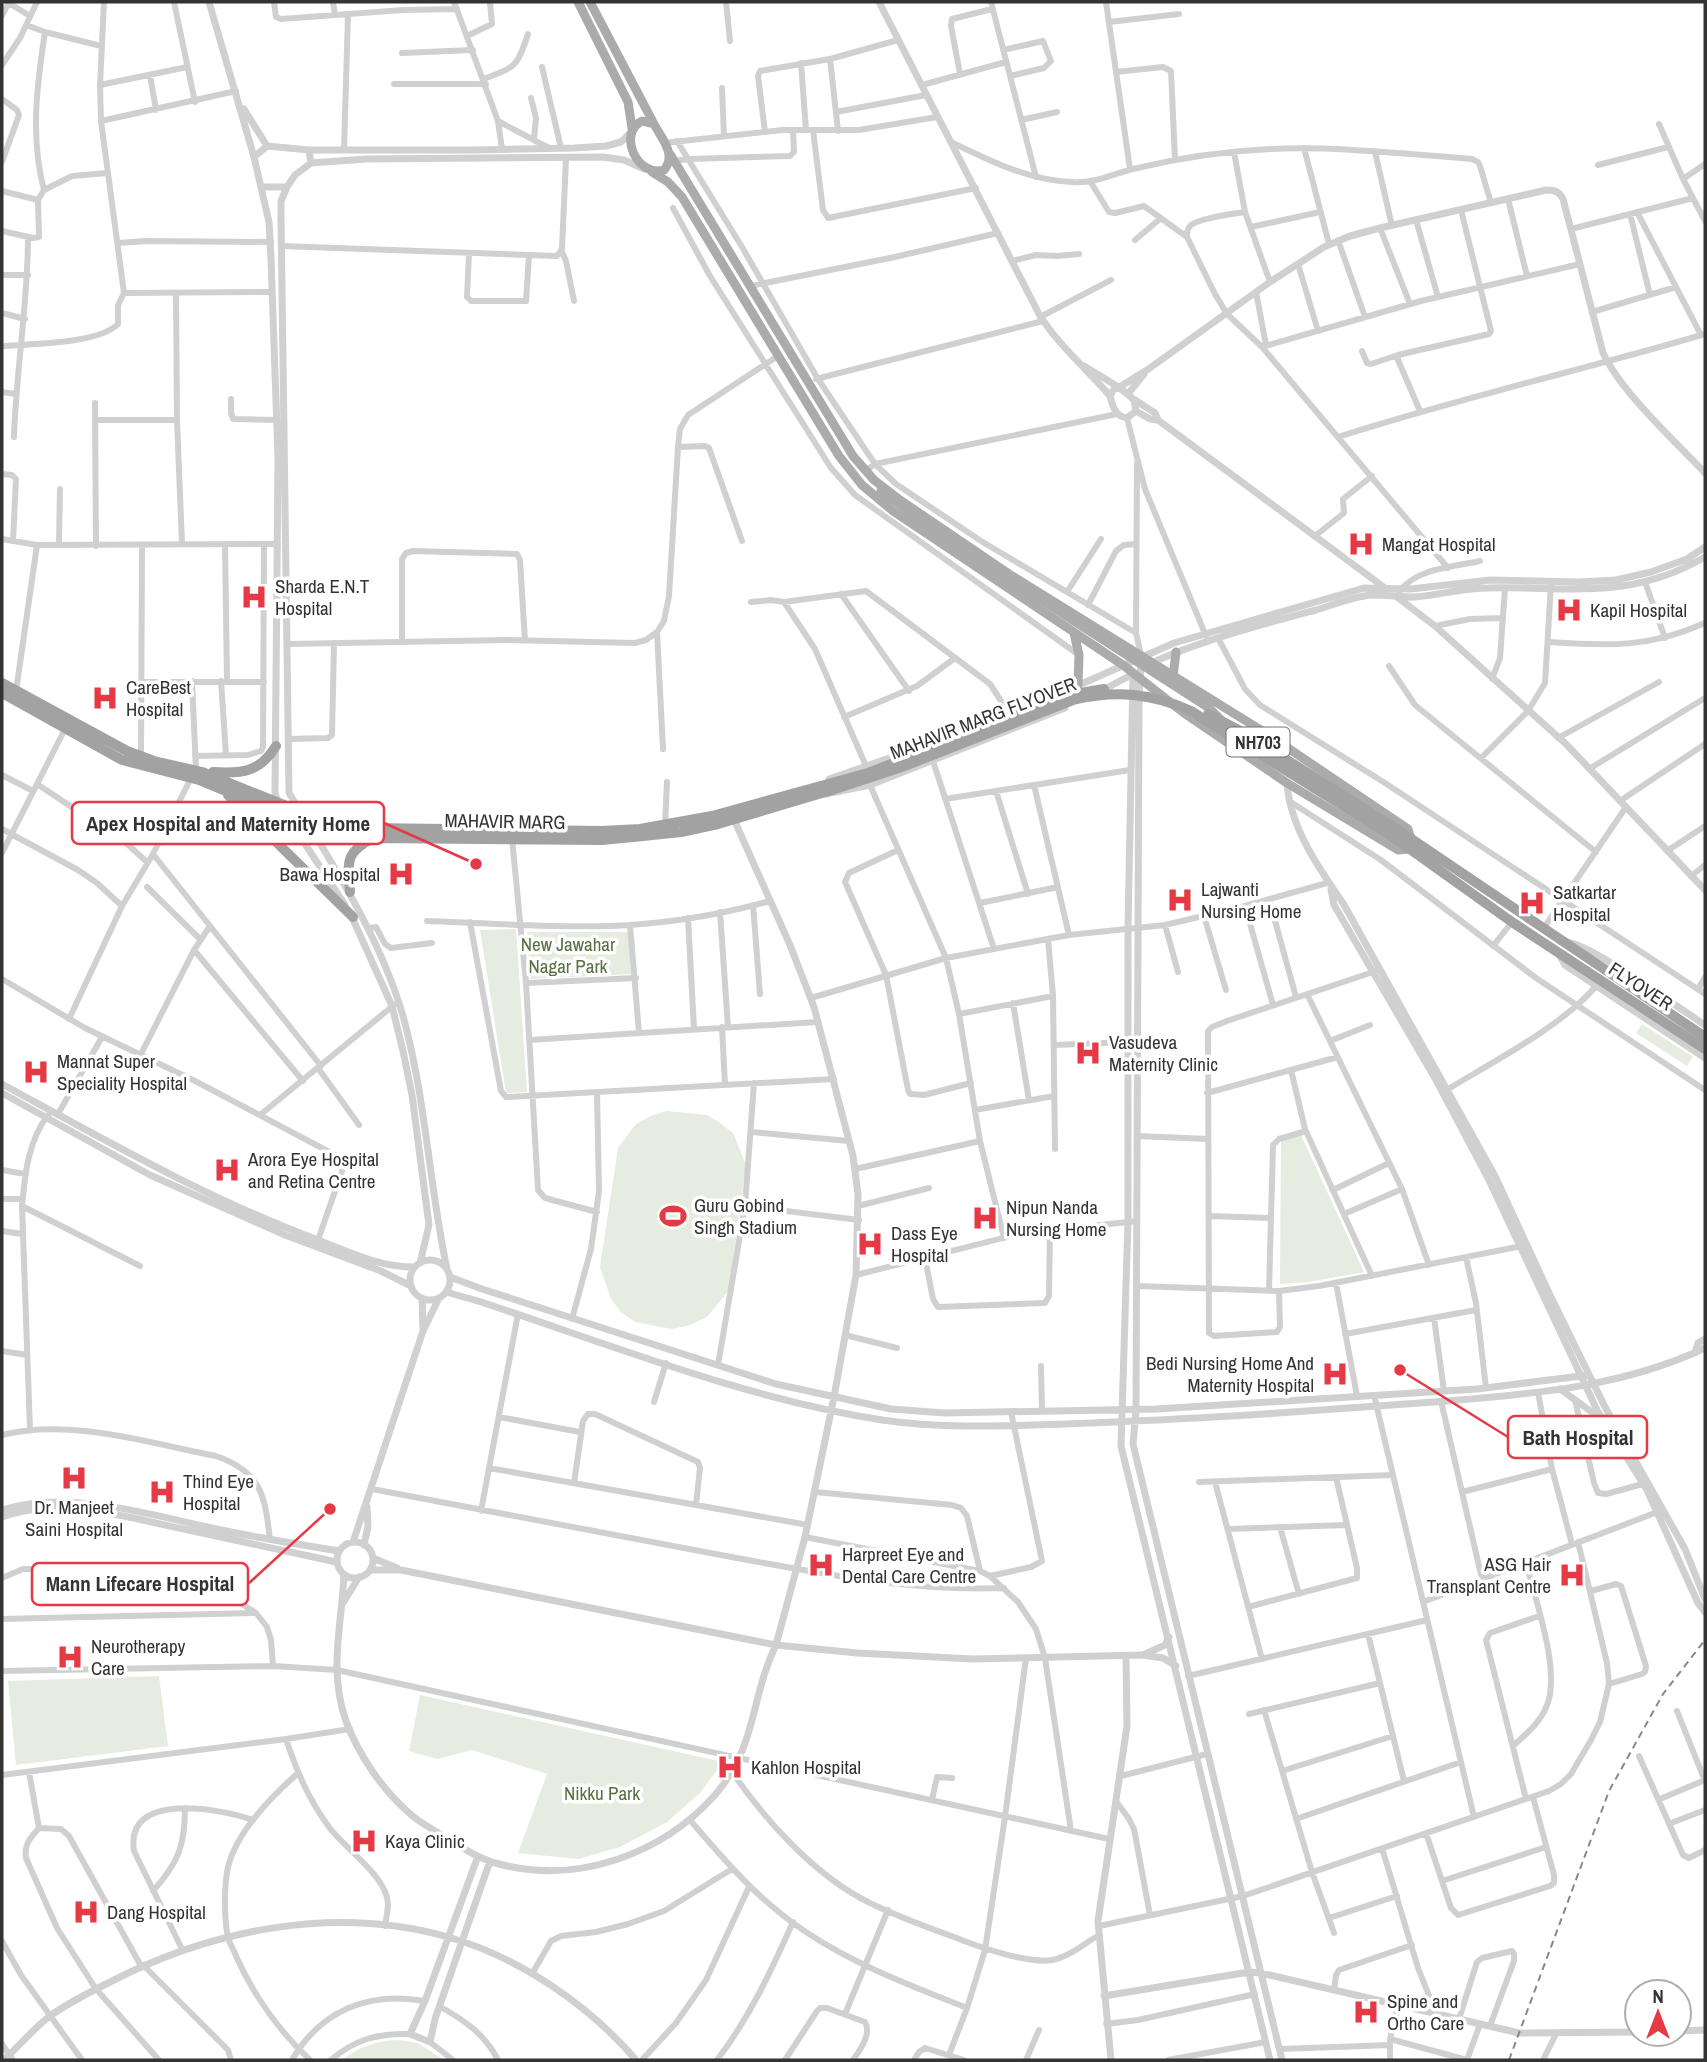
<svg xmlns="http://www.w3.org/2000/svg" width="1707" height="2062" font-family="'Archivo Narrow',sans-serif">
<rect width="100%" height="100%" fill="#fff"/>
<path fill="#e6ecdf" d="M516,929L527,1092L506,1093L480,930Z
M527,932H628L631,974L530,979Z
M1642,1024L1693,1057L1687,1066L1636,1033Z
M667,1111L707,1115L720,1123L733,1133L746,1165L729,1290L707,1317L690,1325L672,1329L635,1322L621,1312L611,1299L600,1267L618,1148L635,1125L650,1116Z
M1301,1135L1364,1272L1308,1282L1280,1284L1281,1141Z
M159,1676L168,1746L16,1765L8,1681Z
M420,1695L723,1762L700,1793L667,1822L620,1847L579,1859L518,1853L547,1774L472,1750L437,1759L409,1751Z
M398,2040L418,2043L444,2060H342C360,2046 377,2041 398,2040Z"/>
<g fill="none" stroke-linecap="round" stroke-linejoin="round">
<path stroke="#d0d0d0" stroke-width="6" d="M7,2L30,16
M174,2L195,102
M274,2L276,17L281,19L403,10L457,9
M333,2L335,15
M454,2L498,121L502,149
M726,2L730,41
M991,2L1036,177
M1106,2L1130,169
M2,16L9,2
M1109,22L1179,14
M26,25L45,32L101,46
M45,32C37,84 30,138 44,190L72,176L107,173
M467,36L492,24L490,2
M1003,50L1043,41L1051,61L1044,68L1010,76
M402,53L473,50
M830,59L838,131
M801,63L806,130
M2,65L20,38L37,2
M542,67L561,148
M1116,72L1163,67L1171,71L1175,160
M960,74L951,26L952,19L992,9
M150,75L156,110
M484,79C516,66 517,68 528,34
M394,84H486
M100,85L187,67
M922,85L1006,62
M722,88L724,136
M531,98L536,118L534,139
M2,99L17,110L19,115L2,162
M836,112L926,95
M1021,120L1057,112
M101,121L236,91
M498,121L549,148
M1659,124L1683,179L1705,221
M813,130L823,210L828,218L976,188
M765,132L758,76L760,71L830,59L898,40
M677,141L742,247L818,379L875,464L896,484L981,541L1136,633
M951,142C991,161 1027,180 1072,182C1094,184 1112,174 1133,169C1178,158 1225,151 1270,149C1337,146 1405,154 1472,159L1478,162L1480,166L1491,203
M664,143L783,130H859L937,117
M1304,148L1329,244
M344,150L348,14
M1234,152L1245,212L1270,282
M1375,152L1392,226
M674,161L689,159L790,156L794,152L793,130
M1598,165L1668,147
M1683,179L1705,164
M1090,181L1109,212L1115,213L1144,206L1187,237
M2,191L38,200
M1508,199L1527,276
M673,208L710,276L831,468L855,495L1079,655
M1245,212C1233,214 1198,218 1190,226C1187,230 1187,232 1187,237L1215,294L1227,314L1262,347L1448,568
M1637,212L1701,335
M1630,214L1650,295
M1416,220L1438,297
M1251,227L1320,212
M1380,228L1410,304
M1571,229L1693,198
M2,231L33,238L39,237L38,200L44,190
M1135,240L1161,218
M1338,240L1365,317
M118,243L147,241L271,242
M281,246L557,256L562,249L566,158
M562,252L566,261L574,301
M469,253L467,297L471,301H526L529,256
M1012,261L1036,255L1057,256L1079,254
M1298,264L1318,331
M2,275H28
M750,286L895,257L998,233
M1256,292L1266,345
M124,293L272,292
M176,294L177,420L182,544
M1592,312L1676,287
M2,313L25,319
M1040,317L1111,280
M2,346C29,344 99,344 118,324V305L124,293L101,121L100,85L104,2
M1262,347L1421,301L1580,264
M1362,351L1367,363L1371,364L1398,355
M816,379L1043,321
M2,392L16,394
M231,399V413L233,419L276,420
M95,403L96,546
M1420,411L1398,360V355L1489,334L1491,331L1461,210
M1127,418L1145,489L1206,636
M95,420H177
M14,437C16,370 28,304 28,237
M1338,437C1459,398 1583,370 1705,334
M678,447L705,446L709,448L742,541
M1137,464L1136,633L1141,655
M865,471L875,464L1117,414
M2,474L12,475L16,479L13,541
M1315,536L1344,513L1343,499L1372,476
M2,539L37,545L278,544
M225,544L227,681
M59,545L60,489
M1645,582L1665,638
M1067,592L1101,539
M1399,592C1416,568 1453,567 1480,561
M841,594L909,691
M751,602L771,600L784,602L866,591L990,684L1009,713
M784,602L815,649L866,766
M1088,605L1116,551L1124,545L1136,544
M1435,626L1470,619L1503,618
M657,632L663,749
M1218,638L1245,689L1260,705L1385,783L1705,994
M402,642V559L406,553L413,551L517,554L520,560L525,641
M1549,642C1609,646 1649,648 1705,623
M288,644L506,640L635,643L646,640L657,632L664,621L669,596L678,447L680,429L688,415L778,356
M1389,666L1415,705L1596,852
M1492,679L1500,658L1505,588
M192,681L196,770
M221,681L226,755
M142,682H264
M16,691L37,545
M844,717L917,686L955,658
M1558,738L1659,682
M289,739L328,738L332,735L334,643
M141,756L142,546
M195,756L248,755L261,751L263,747L264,544
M1481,758L1528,711L1545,683L1551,584
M933,761L994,949
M1589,769L1705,698
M2,775L33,791
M37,784L126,843L147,862
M870,785L946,958L959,1014L980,1141L1004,1238
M1034,785L1069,935
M996,791L1028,894
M945,799L1130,770
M1289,801L1381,860L1536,978L1705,1090
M1620,801L1705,744
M665,825L667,782
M2,829L78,870L97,883L122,906
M512,838L526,983L538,1190L545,1198L597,1212
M898,850L849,873L845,882L886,975L908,1090L910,1094L924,1095L971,1083
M1667,851L1705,826
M2,853L65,729
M153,854L321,1066
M1691,876L1705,865
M147,887L201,940
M1269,899L1296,997
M980,903L1058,887
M753,905L760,994
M1245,906L1273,1005
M720,912L728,1027
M1204,916L1226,990
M688,918L694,1029
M427,921C488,923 550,928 611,926C664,924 719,915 770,901
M470,922L501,1091L506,1097L834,1079
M630,925L639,1033
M1165,925L1178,972
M369,928L376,927L385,944L391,948L432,943
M1543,929L1626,807
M1048,939L1053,996L1055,1149
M1493,946L1512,922
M194,950L303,1081
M2,979L85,1028L197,1082L337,1156L342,1161V1171L318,1240
M526,983L636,978
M1698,989L1705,977
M1307,994L1402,1189L1429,1265
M811,998L946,958L1069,935L1165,925L1245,906L1327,883
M1013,1003L1029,1100
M959,1014L1053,996
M69,1019L122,906L153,854L191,778
M722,1027L725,1085
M529,1040L818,1022
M1330,1041L1370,1025
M1054,1045L1129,1042
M141,1054L194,950L210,926
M318,1068L359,1125
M1291,1070L1305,1129L1372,1276
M1443,1092C1489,1064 1563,1026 1596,986
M1207,1093L1338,1057
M975,1110L1054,1096
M58,1114L102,1037
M260,1115L394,1005
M752,1132L849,1141
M1137,1136L1208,1139
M855,1169L980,1141
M2,1170L25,1174
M1333,1190L1389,1163
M2,1199H22
M22,1206L140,1266
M745,1206L859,1220
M858,1206L929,1188
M1344,1214L1402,1189
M1209,1216L1271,1218
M2,1231L22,1234
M1466,1257L1476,1303L1486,1388
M925,1258L933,1299L938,1307L1045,1303L1049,1296L1050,1230
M856,1275L1019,1234L1137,1221
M1336,1283L1357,1396
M1137,1286L1279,1291L1319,1286L1522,1246
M1269,1290L1273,1145L1279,1139L1306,1131
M1279,1291L1280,1327L1277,1332L1214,1336L1209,1333L1208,1031L1212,1027L1227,1021L1376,971
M1434,1318L1444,1391
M572,1319L591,1249L599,1191L597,1093
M1345,1334L1476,1310
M845,1335L897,1348
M2,1351L27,1355
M718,1365L745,1206L754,1083
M1041,1366L1042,1411
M1538,1392L1552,1469L1572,1544
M1374,1395L1474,1817
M1575,1400L1594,1483L1598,1493L1606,1494L1643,1484
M1441,1401L1482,1579
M654,1402L666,1363
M499,1417L580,1432
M30,1430L22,1206C25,1174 28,1141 48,1115
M2,1435C71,1418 148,1443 216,1456C262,1472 265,1496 270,1540
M489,1468L808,1525
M1199,1482L1393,1475
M1215,1482L1262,1659
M574,1483L583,1421L588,1414H595L698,1462L700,1468L696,1505
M372,1489C483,1511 594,1532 705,1552C803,1570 904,1592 1004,1588
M815,1492L952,1505L961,1508L967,1516L980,1571
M1462,1492L1552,1469
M481,1511L518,1314
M1280,1527L1299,1594
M1228,1529L1347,1525
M805,1537L980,1571L990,1576L1018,1602L1036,1629L1045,1658L1071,1831
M990,1576L1031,1567L1042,1561L1011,1412
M2,1578L23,1569H69L231,1597L256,1613L267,1627L271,1640L273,1666
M1591,1591L1616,1584L1621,1586L1646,1666L1645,1672L1642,1674L1609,1684
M1423,1602L1660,1511
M1248,1607L1357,1578V1568L1336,1477
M2,1619L254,1613
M1368,1634L1404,1781
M2,1671L273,1666L337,1670L1109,1839
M1188,1676L1427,1620
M1264,1710L1312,1872L1334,1933
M1677,1711L1705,1781
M1249,1714L1380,1683
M286,1739C297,1772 309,1800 329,1827C345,1849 387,1876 388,1904C388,1911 386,1919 385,1926
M1513,1746C1526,1734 1541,1722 1547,1705C1561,1671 1535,1599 1526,1562
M1639,1756L1683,1855L1689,1858L1705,1850
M1282,1771L1393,1736
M29,1772L39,1828
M732,1772C766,1821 815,1876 870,1903C898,1917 930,1928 959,1939C982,1948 1029,1964 1052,1960C1069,1957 1085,1943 1099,1935
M297,1774C271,1797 237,1831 228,1867C224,1884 224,1920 228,1937C229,1943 234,1950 236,1956C254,1996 278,2030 310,2060
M2,1775L286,1739L350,1729
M1121,1776L1207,1754
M1526,1799L1486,1640L1490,1633L1539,1616
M1660,1799L1705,1780
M932,1800L937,1777L952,1778
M1116,1801L1129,1819L1134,1829L1150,1915
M1296,1819L1461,1762
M690,1820C725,1861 760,1902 806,1932C855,1965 912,1986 967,2008
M1671,1823L1705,1810
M1426,1833L1451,1908L1458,1915L1550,1886L1554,1883V1875L1533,1797
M1382,1848L1418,1968L1436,2013
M1442,1881L1546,1847
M153,1891C178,1863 185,1846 185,1808
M1329,1918L1397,1896
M1099,1926L1243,1896L1549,1791L1561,1784L1571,1774L1591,1740L1600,1722L1609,1684L1607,1663L1578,1542
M2,1941L21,1975L82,2060
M182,1949L134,1851C124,1790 222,1809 253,1820
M143,1965L228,2050L231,2060
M141,1966L69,1836L61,1829L39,1828C30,1838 24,1844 26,1858L57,1928L96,1989L159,2060
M532,1974L551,1941L561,1936L596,1932L628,1924L664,1911L732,1869
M1334,1990L1336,1975L1339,1970L1412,1945
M439,2006C464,2020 485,2034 498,2060
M845,2014L888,1910
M1459,2019L1477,1962L1482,1958L1512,1951L1514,1954V1961L1490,2026
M1106,2024L1138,2020L1255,1994
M1390,2039L1467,2060
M430,2042L453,2060
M2,2044L13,2060
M1280,2049L1390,2045
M949,2055L967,2008L985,1950L1005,1817L1026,1658
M292,2060C321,2010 369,1991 425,2001
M331,2060C355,2039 379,2033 410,2034
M642,2060L676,2023L706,1980L749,1887
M717,2060C750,2017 771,1971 793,1922
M785,2060L817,2011L820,2008H827L865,2022C872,2034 860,2050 853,2060
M914,2060L919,2052L925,2048L964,2060
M1026,2060L1039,2030
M1168,2060L1266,2042
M1390,2060V2039L1398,2005
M1467,2060L1480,2024
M1543,2060L1556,2034"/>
<path stroke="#d0d0d0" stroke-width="7" d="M209,2L254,157
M879,2L1039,314C1058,345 1086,368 1110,396
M244,109L267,146
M309,150H475L574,148L606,146L621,142L630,133
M311,163L366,159L603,157L624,160L644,169
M262,187H287L295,175L311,163L309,150L267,146L254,157L269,222L271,259L278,457L275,793L279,806
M287,187L281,201V218L289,793L301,812
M1084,366C1101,377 1120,386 1134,400L1136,411L1127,418C1115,416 1113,407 1110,396L1114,389L1118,388L1147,370L1270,282L1324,247L1350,236L1380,228L1546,190C1555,190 1559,191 1563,199L1603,353C1622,393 1674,440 1705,473
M1128,394L1144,374
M1135,400L1155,413L1158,420L1385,588
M1136,411L1150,419L1158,420
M1397,597L1435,626L1566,744L1705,890
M1141,661L1139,702L1136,1410L1133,1444L1282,2060
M1149,664C1202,640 1260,625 1316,610C1333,605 1354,596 1372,595C1386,595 1401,597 1415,597C1439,595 1463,588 1488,588C1570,586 1629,601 1705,557
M1133,674L1128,928V1221L1121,1446L1270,2060
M1101,691L1133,674
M829,779L904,753L1061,693L1174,643L1364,588L1411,589L1490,580L1579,582L1616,580L1651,572L1687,559L1705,547
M1287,783C1290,827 1318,867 1343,903L1495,1176L1550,1295L1605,1407L1685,1549L1705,1599
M826,794L870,785L1065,708
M288,818L345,905
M309,825C346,886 383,947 403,1016C426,1099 429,1185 447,1269
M1331,890L1334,905L1436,1080L1488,1178L1597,1410L1647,1490L1698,1603L1705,1612
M351,915L392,1006L403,1051L412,1095L429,1225L420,1263
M1566,942C1588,942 1680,1009 1705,1025
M1559,954L1565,965L1705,1058
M2,1084C105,1140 208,1199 318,1240C351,1253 379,1267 415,1267
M2,1093L150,1175L285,1235L381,1271L411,1286
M410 1280a20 20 0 1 1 40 0a20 20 0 1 1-40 0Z
M450,1277L482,1289L776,1384L891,1409L945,1413L1157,1409L1477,1389L1589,1375
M446,1292L478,1301C609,1344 746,1399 882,1420C943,1429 1004,1426 1065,1424C1136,1421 1207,1418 1278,1413C1335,1409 1391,1405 1448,1401C1535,1394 1625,1386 1705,1348
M422,1298L423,1330
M1695,1353L1698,1343L1705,1339
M1560,1389L1600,1418
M2,1510C69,1489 146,1514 212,1528C254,1537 296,1544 339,1551
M2,1517C61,1496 129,1518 188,1530C238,1541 287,1551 336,1562
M353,1542L423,1331L439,1298
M337 1560a18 18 0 1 1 36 0a18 18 0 1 1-36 0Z
M364,1545L368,1526L367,1507
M373,1558L397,1568
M370,1570H401L776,1645L857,1653L973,1659L1142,1655L1163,1658L1176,1666
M344,1574C342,1625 328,1670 346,1721C358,1754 382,1789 408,1812C418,1822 431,1828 443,1836C461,1847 479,1859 499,1864C578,1885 662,1854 715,1795C758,1745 750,1698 776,1645L805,1537L834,1397L856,1275L858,1194L853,1156L814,1007L790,945L732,815
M343,1603L359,1577
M1143,1655L1165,1645L1169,1637
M478,1856L425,2001L410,2034L430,2042L435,2019L490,1861
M1104,1996L1249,1972L1261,1973L1519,2033L1637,2032
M1679,2031L1705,2030
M4,2060C19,2046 34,2028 50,2016C68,2003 90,1992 110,1982C213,1929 335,1905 448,1937C519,1957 589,2005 636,2060
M1111,2060L1098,1921L1127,1726L1126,1656"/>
<path stroke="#ababab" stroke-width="9" d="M578,2L628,102L632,128
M590,2L654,124
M642,121L654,124C662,139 677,155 664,170C637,178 617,133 642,121Z
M670,154L853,456L874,480L900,500L1009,574L1264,732L1408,829L1411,839
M652,172L668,182L682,197L839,456L862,485L893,511L1123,665L1184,713L1287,783L1398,850L1410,849
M1074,633L1079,655L1078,685
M1173,677L1176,652"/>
<path stroke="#a2a2a2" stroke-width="10" d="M2,683L127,751L154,761L202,772L331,824L365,828L602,831L640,829L712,816L868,773L1069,695L1104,689
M2,693L122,760L199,780L327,833L374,838L602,840L643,836L681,832L718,824L832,790
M213,772C242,774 260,772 276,746
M228,795L353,917
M1398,830L1705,1037
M1393,837L1512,922L1705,1049
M350,892C348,862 344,853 373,838"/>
<path stroke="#888" stroke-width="2" stroke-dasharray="7 5" stroke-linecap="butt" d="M1509,2060L1609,1791L1663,1694L1705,1640"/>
<path stroke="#ababab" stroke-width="9" d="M881,491L942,536L1209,708L1221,720"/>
<path stroke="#a2a2a2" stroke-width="10" d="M1208,714L1244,733L1398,830
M832,790L902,767L1073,700C1115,690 1152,693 1191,711L1393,837"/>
</g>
<defs>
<g id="hospital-bare" transform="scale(2.1)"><path d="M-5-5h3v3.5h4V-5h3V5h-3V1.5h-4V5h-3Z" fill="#e63946" stroke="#fff" stroke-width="2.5" paint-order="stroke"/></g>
<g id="stadium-bare" transform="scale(2.1)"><path d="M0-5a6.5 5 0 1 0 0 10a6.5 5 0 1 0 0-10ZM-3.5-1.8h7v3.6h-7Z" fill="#e63946" stroke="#fff" stroke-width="2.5" paint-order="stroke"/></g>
</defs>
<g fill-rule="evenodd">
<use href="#hospital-bare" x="1361" y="544"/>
<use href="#hospital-bare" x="254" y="597"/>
<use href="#hospital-bare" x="1569" y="610"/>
<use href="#hospital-bare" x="105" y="698"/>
<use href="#hospital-bare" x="401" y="874"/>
<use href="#hospital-bare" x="1180" y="900"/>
<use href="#hospital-bare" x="1532" y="903"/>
<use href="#hospital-bare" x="1088" y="1053"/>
<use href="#hospital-bare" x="36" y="1072"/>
<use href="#hospital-bare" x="227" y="1170"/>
<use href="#stadium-bare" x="673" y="1216"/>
<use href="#hospital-bare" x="985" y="1218"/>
<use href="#hospital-bare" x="870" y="1244"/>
<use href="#hospital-bare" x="1335" y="1374"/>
<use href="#hospital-bare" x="74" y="1478"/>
<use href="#hospital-bare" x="162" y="1492"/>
<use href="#hospital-bare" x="821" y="1565"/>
<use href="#hospital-bare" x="1572" y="1575"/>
<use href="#hospital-bare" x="70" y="1657"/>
<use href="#hospital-bare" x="730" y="1767"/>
<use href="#hospital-bare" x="364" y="1841"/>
<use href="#hospital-bare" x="86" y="1912"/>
<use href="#hospital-bare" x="1366" y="2012"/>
</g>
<g text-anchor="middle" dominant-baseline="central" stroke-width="7" stroke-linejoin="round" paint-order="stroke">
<rect fill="#fff" stroke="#707070" stroke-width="2" x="1226.5" y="727.5" width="63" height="29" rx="5"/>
<g font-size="18" font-weight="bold" fill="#333">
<text x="1258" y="742">NH703</text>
</g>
<g font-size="19" fill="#333" stroke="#fff" text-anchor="start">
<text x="1382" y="544">Mangat Hospital</text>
<text x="275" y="586">Sharda E.N.T<tspan x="275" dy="22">Hospital</tspan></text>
<text x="1590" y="610">Kapil Hospital</text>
<text x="126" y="687">CareBest<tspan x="126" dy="22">Hospital</tspan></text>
<text x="380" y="874" text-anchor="end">Bawa Hospital</text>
<text x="1201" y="889">Lajwanti<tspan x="1201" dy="22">Nursing Home</tspan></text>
<text x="1553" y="892">Satkartar<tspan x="1553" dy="22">Hospital</tspan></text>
<text x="1109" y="1042">Vasudeva<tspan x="1109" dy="22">Maternity Clinic</tspan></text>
<text x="57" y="1061">Mannat Super<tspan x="57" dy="22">Speciality Hospital</tspan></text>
<text x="248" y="1159">Arora Eye Hospital<tspan x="248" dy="22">and Retina Centre</tspan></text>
<text x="694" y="1205">Guru Gobind<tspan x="694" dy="22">Singh Stadium</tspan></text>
<text x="1006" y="1207">Nipun Nanda<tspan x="1006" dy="22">Nursing Home</tspan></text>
<text x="891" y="1233">Dass Eye<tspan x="891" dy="22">Hospital</tspan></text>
<text x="1314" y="1363" text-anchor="end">Bedi Nursing Home And<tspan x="1314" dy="22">Maternity Hospital</tspan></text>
<text x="183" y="1481">Thind Eye<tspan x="183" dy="22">Hospital</tspan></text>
<text x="74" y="1507" text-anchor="middle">Dr. Manjeet<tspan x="74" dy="22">Saini Hospital</tspan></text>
<text x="842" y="1554">Harpreet Eye and<tspan x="842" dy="22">Dental Care Centre</tspan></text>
<text x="1551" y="1564" text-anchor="end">ASG Hair<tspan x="1551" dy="22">Transplant Centre</tspan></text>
<text x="91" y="1646">Neurotherapy<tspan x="91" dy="22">Care</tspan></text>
<text x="751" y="1767">Kahlon Hospital</text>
<text x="385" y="1841">Kaya Clinic</text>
<text x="107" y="1912">Dang Hospital</text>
<text x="1387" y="2001">Spine and<tspan x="1387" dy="22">Ortho Care</tspan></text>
</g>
<g font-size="19" fill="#333" stroke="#fff">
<text transform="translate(983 718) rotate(-21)">MAHAVIR MARG FLYOVER</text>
<text transform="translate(505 821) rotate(1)">MAHAVIR MARG</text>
<text transform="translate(1641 986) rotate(33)">FLYOVER</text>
</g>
<g font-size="19" fill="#56703f" stroke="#fff">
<text x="568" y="944">New Jawahar<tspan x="568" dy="22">Nagar Park</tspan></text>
<text x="602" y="1793">Nikku Park</text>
</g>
</g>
<path fill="none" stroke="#e63946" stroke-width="2.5" d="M476 864L384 823M1400 1370L1508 1437M330 1509L248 1584"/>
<g fill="#e63946" stroke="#fff" stroke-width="2.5">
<circle cx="476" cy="864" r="7"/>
<circle cx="1400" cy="1370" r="7"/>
<circle cx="330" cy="1509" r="7"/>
</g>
<g fill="#fff" stroke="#e63946" stroke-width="2.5">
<rect x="72" y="802" width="312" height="42" rx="7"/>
<rect x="1508" y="1416" width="139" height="42" rx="7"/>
<rect x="32" y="1563" width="216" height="42" rx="7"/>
</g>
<g font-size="21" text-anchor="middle" font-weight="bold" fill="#333">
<text x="228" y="831">Apex Hospital and Maternity Home</text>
<text x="1578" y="1445">Bath Hospital</text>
<text x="140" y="1591">Mann Lifecare Hospital</text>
</g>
<rect width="1707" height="2062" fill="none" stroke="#333333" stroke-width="7"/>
<g transform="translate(1658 2013)"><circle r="33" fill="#ffffff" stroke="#adadad" stroke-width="2"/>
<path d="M0-5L12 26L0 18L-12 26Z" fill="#e63946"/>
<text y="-10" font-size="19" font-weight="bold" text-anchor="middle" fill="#333333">N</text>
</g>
</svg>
